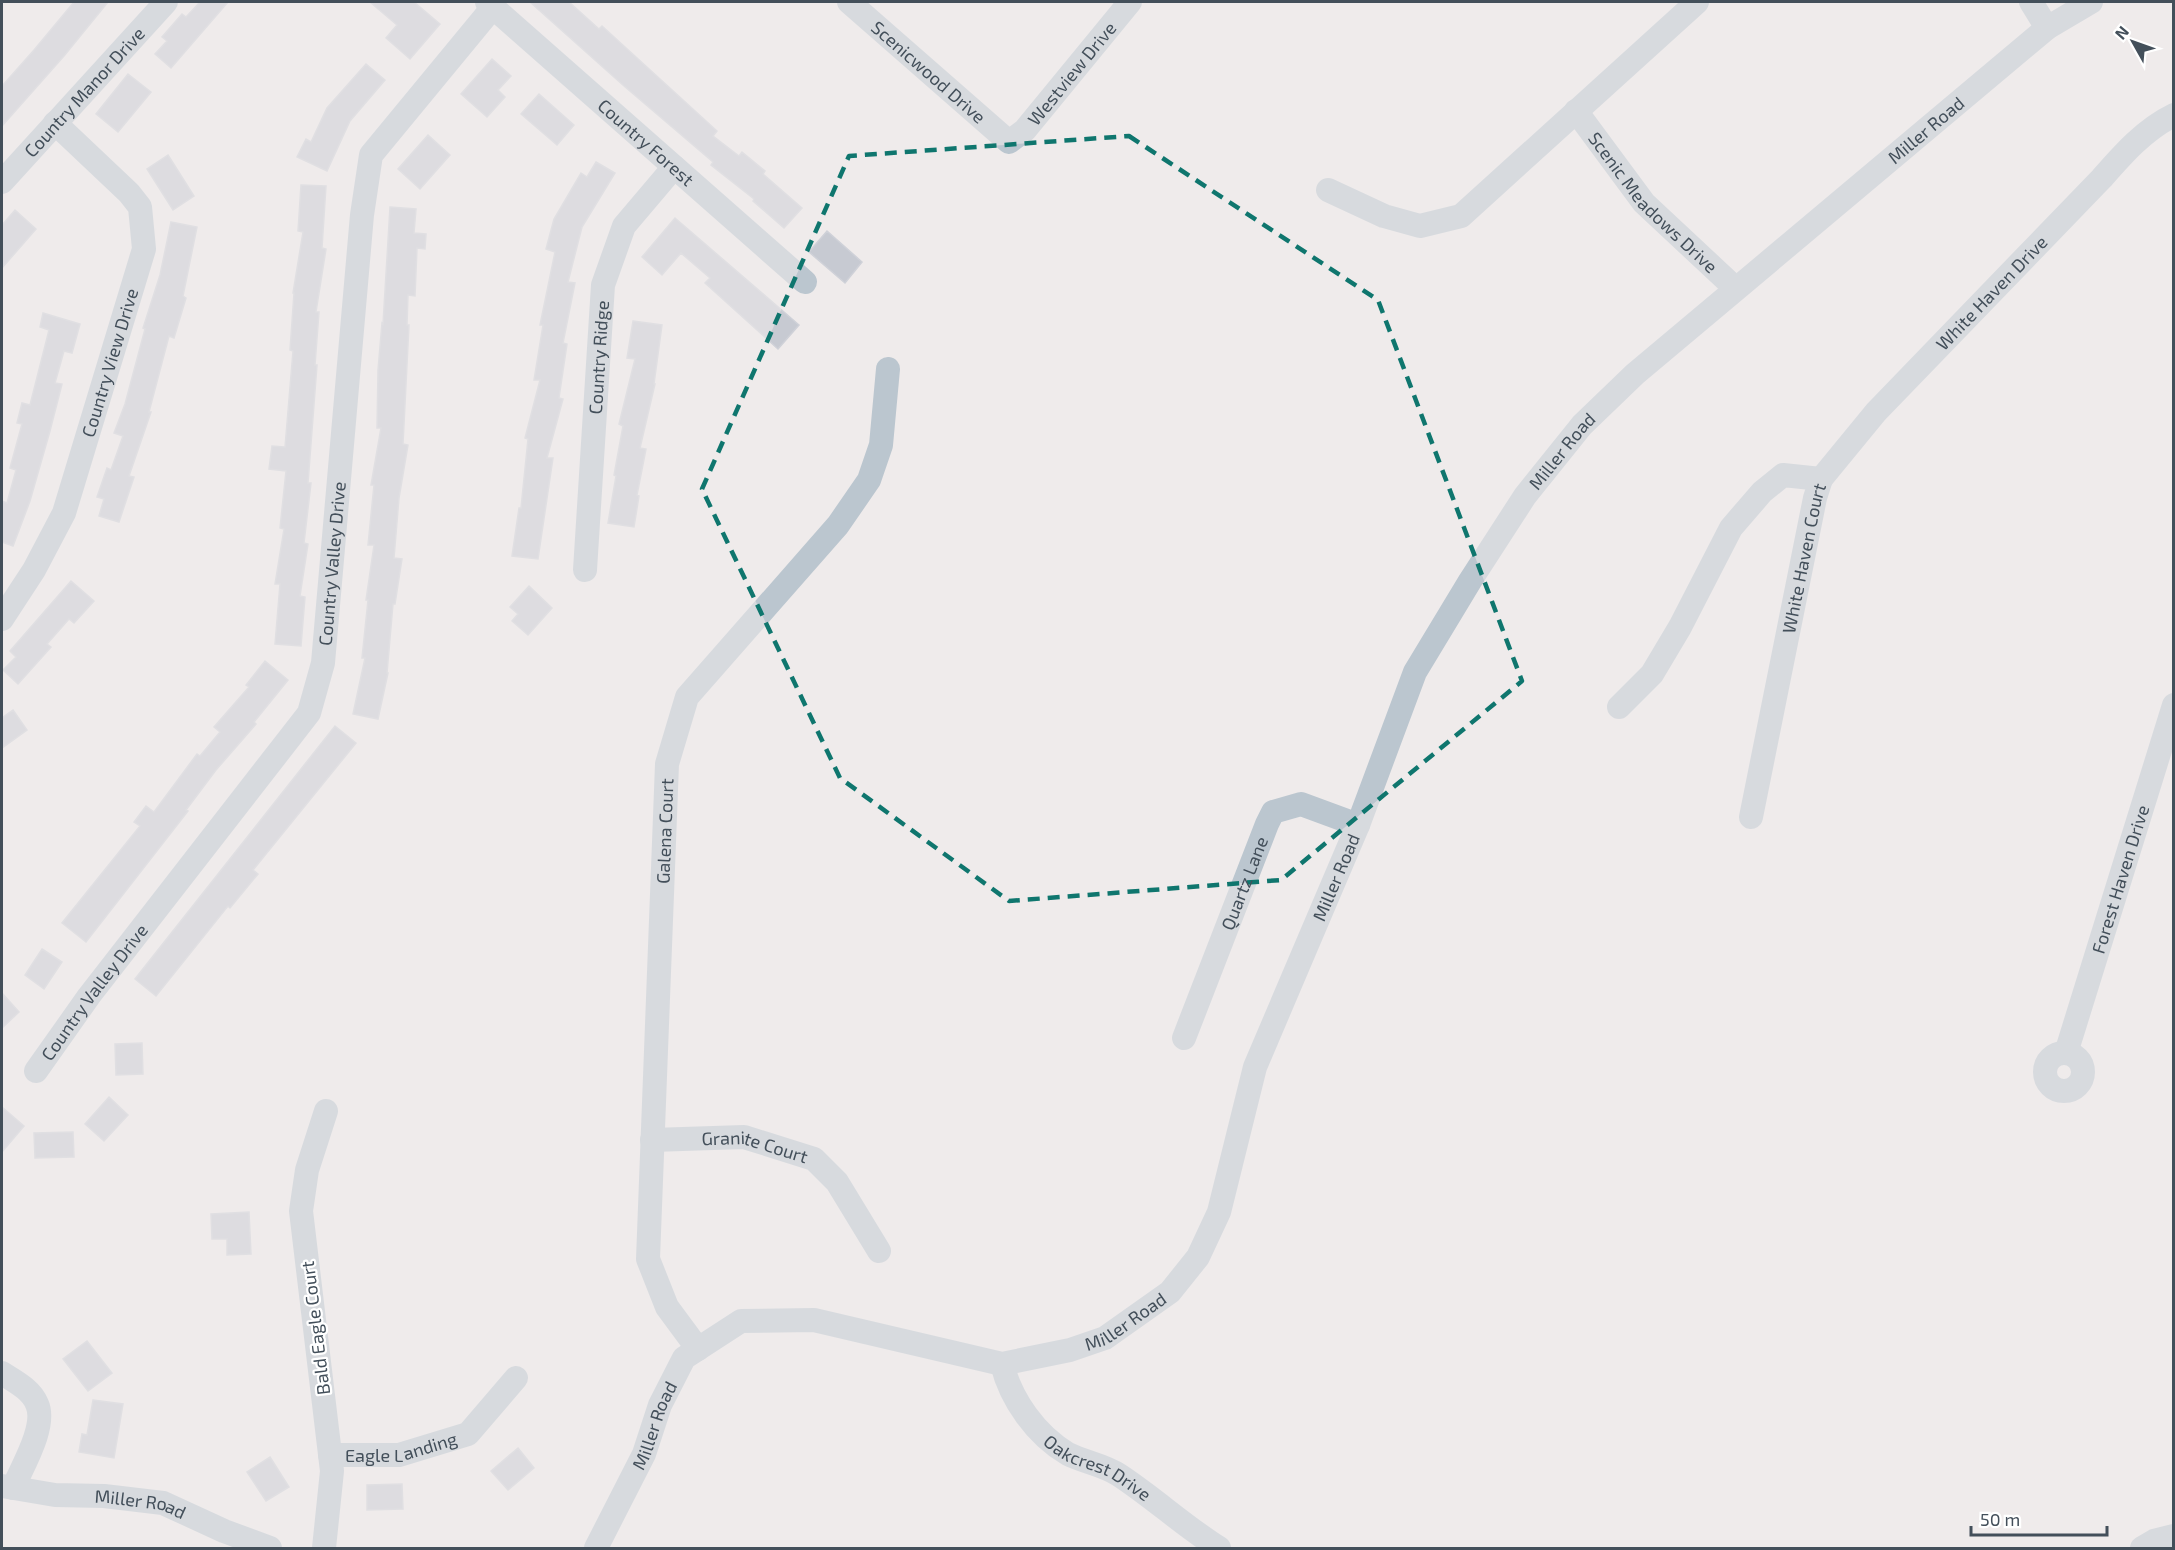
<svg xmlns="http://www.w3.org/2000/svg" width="2175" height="1550" font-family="'Exo 2',sans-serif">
<rect width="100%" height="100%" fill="#efebeb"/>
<path fill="#c7cad2" stroke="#cfd1d8" stroke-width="1.5" d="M74,2H108L64,56L2,126V86L34,50Z
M200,2H228L171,68L155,54L167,41L162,37L182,14L186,17Z
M370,2H414L440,24L410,59L386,38L397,25Z
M530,2H569L599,29L602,26L717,131L713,136L739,156L742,152L765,171L763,174L802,208L784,228L753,201L754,199L711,165L713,162L624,86Z
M492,59L511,76L498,90L505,97L487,117L461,94Z
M366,64L385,80L350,121L327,171L297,157L306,139L311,142L327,108Z
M128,74L151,92L118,132L96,114Z
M539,94L574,125L557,145L521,114Z
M428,135L450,155L420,189L398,169Z
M168,155L194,196L173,210L147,169Z
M596,162L615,173L582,227L568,282L575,283L563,343L567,344L559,398L563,399L547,458H553L538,559L512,556L519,508H521L528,439L525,438L540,380H534L543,325H540L555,252L546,249L554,219L581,173L587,177Z
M301,185L326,186L322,248L326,249L316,312H319L315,365H317L308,483H311L304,543L308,544L300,596L305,597L301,646L275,644L280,584H275L284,529L280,528L286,471L269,469L272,446L285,447L293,351L290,350L294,293H293L303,232L298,231Z
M390,207L416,209L414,233L426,234L425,249L417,248L415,296L408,295L407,325H409L403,444L408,445L399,498L394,558L402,559L395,604H393L387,673H388L378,719L353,714L365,658H362L368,600H366L374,545H368L374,485H371L381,428H377L378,370L382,323L383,324Z
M15,210L36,229L2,268V225Z
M675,218L799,325L778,349L705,283L710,278L681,253L662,275L642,257Z
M171,222L197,227L183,296L186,298L174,338L169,336L149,412H151L129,476L134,477L119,522L99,516L104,499L97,497L107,468L111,470L123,436L114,433L125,404L145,329L143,328L160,275Z
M827,231L862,262L845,283L809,252Z
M43,313L80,324L72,353L64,351L55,383L62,384L50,431L30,501L13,546L2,542V501L7,503L16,470L10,468L22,424L17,423L22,403L30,405L49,330L40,327Z
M633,321L662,325L654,384H655L640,448L646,449L637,495L639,496L634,527L608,523L616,476L614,475L623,426L619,424L635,359L627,358Z
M71,581L94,601L74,623L69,619L47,644L51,647L18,684L3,670L16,657L10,651Z
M529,586L552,608L528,635L512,621L518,614L510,607Z
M265,661L288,680L254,722L256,724L216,770L186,810L188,811L86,942L62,923L140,826L134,822L146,806L154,812L197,754L200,756L220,732L214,727L249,687L246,685Z
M13,710L27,730L2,748V718Z
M335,726L356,743L253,870L258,874L230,908L228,906L156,996L135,979Z
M42,949L62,962L44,989L25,975Z
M2,993L19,1012L2,1028Z
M142,1043L143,1074L116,1075L115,1044Z
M109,1097L128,1115L104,1141L85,1124Z
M2,1107L24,1126L2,1152Z
M73,1132L74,1157L35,1158L34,1133Z
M249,1212L251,1254L227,1255V1239H212L211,1214Z
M87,1341L112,1373L88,1391L63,1359Z
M93,1400L123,1404L114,1458L79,1452L82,1434L87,1435Z
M518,1448L534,1468L508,1490L491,1471Z
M270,1457L289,1487L266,1501L247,1472Z
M402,1484L403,1509L367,1510V1485Z"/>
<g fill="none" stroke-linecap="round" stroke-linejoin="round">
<g stroke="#bbc6cf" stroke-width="24">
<path id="s1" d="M487,2L805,282"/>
<path id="s2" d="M849,2L1009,142L1025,130L1130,2"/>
<path d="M2031,2L2047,28"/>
<path id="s3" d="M1576,111L1644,203L1735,288"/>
<path id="s4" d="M2,182L166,2"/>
<path d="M1328,190L1384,216L1420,226L1461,216L1697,2"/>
<path id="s5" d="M585,570L603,285L624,226L674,167"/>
<path id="s6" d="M2,619L34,570L64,513L144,249L140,207L129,193L55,123"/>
<path d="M1619,707L1652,674L1680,627L1731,528L1762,492L1783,475L1821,479"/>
<path id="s7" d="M1751,817L1815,498L1821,479L1876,412L2102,178C2123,154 2145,129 2174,115"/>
<path id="s8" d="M1184,1038L1267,824L1273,812L1301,804L1358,825"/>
<circle cx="2064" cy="1072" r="19"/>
<path id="s9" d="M2066,1053L2174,705"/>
<path id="s10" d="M36,1071L89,996L309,713L323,663L362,215L371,155L493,7"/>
<path id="s11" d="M652,1140L744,1137L814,1159L837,1182L879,1251"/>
<path id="s12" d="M698,1349L667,1307L648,1259L667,764L687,697L838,525L869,480L881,445L888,369"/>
<path id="s13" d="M1002,1364C1011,1400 1036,1435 1068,1454C1084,1462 1104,1465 1119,1475C1154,1498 1184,1526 1219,1548"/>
<path d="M2,1373C14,1381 31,1389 37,1404C47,1426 22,1467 13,1488"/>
<path id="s14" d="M330,1455H399L468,1434L516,1378"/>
<path id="s15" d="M2,1486L55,1495L104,1496L163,1503L224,1531L270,1548"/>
<path d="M324,1548L332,1471L301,1211L307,1170L326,1111"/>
<path id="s16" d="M596,1548L644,1454L660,1405L684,1358L741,1321L814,1320L1002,1364L1070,1350L1105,1338L1170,1292L1198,1257L1219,1212L1255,1067L1358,825L1415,672L1470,581L1525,496L1582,425L1635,374L2047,28L2091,2"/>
<path d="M2142,1548L2154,1541L2174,1536"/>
</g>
</g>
<path d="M0 0H2175V1550H0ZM1129,136L1378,300L1522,681L1281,880L1009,901L840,778L702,489L849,156Z" fill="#efebeb" fill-opacity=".55" fill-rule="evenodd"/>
<path fill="none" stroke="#0f766e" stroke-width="4.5" stroke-dasharray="12 8" stroke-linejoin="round" d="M1129,136L1378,300L1522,681L1281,880L1009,901L840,778L702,489L849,156Z"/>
<g text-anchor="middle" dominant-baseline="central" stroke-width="4.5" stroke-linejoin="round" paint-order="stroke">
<g font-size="18" fill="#434f5a" stroke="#fff">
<text stroke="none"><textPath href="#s2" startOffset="106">Scenicwood Drive</textPath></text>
<text stroke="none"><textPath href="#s2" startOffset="306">Westview Drive</textPath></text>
<text stroke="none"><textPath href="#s4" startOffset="122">Country Manor Drive</textPath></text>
<text stroke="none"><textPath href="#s16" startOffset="2152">Miller Road</textPath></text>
<text stroke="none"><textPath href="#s1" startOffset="212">Country Forest</textPath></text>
<text stroke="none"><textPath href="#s3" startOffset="120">Scenic Meadows Drive</textPath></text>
<text stroke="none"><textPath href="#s7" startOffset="598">White Haven Drive</textPath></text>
<text stroke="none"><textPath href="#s5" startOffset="213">Country Ridge</textPath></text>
<text stroke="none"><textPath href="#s6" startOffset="280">Country View Drive</textPath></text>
<text stroke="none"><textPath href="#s16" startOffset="1666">Miller Road</textPath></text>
<text stroke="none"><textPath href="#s7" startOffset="264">White Haven Court</textPath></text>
<text stroke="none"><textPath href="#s10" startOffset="602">Country Valley Drive</textPath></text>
<text stroke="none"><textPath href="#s12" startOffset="532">Galena Court</textPath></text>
<text stroke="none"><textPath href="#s16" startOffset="1180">Miller Road</textPath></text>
<text stroke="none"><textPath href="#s9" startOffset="182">Forest Haven Drive</textPath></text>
<text stroke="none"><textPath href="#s8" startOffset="166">Quartz Lane</textPath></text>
<text stroke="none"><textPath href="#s10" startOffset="98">Country Valley Drive</textPath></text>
<text stroke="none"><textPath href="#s11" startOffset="104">Granite Court</textPath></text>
<text stroke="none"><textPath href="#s16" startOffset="676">Miller Road</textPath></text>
<text transform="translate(315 1328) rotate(-97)">Bald Eagle Court</text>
<text stroke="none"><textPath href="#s16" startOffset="136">Miller Road</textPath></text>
<text stroke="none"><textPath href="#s14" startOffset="72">Eagle Landing</textPath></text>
<text stroke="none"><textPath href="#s13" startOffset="147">Oakcrest Drive</textPath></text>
<text stroke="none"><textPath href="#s15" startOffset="140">Miller Road</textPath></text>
</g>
</g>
<rect width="2175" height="1550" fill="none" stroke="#434f5a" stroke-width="6"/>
<g transform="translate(2133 42) rotate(310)" stroke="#ffffff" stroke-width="4.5" paint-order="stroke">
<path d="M0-4.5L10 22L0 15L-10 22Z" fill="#434f5a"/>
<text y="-9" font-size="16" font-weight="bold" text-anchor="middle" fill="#434f5a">N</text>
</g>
<path d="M1971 1526v9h136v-9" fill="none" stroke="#434f5a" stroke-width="3"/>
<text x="1980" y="1526" font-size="18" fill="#434f5a" stroke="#ffffff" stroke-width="4.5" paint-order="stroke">50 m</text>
</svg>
